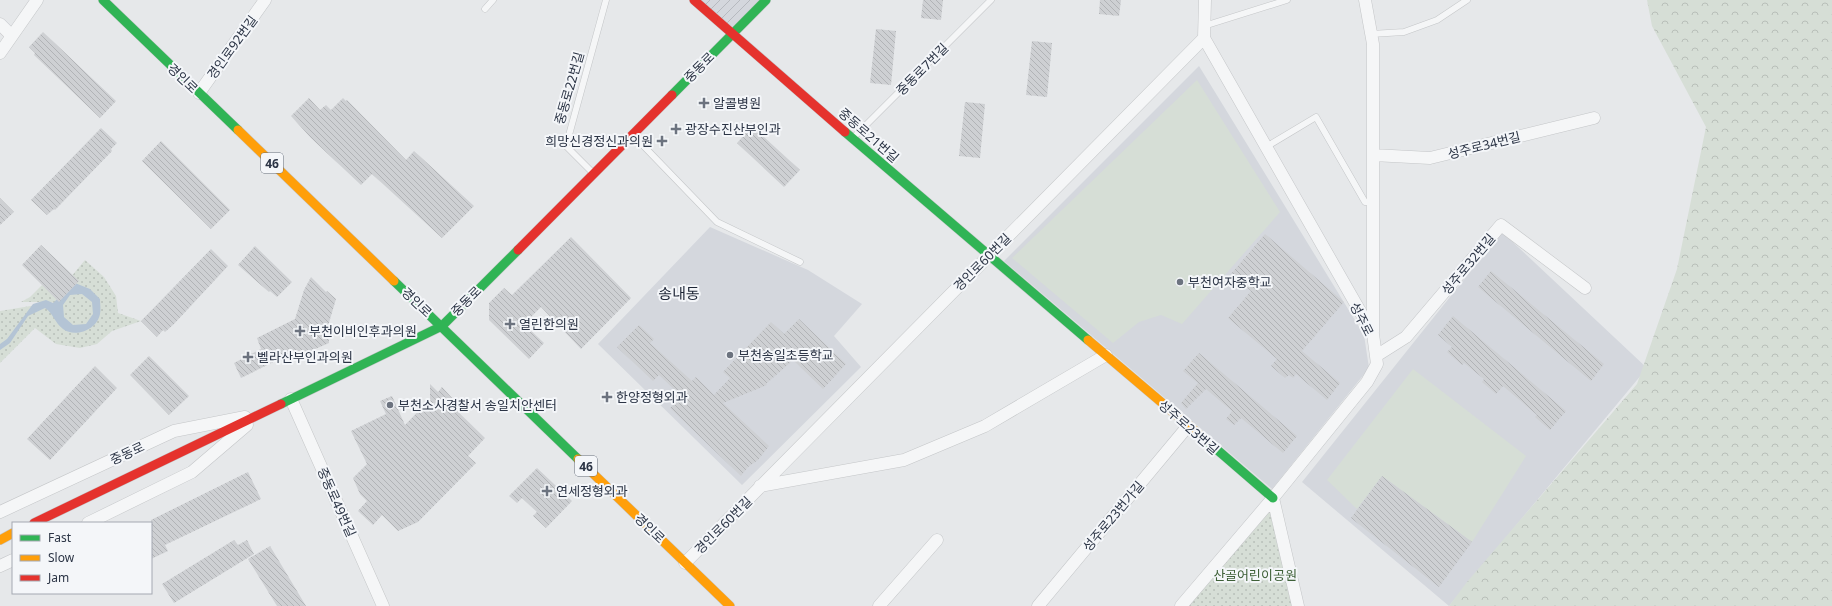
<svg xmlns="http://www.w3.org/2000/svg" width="1832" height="606" font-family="'Noto Sans','Noto Sans KR',sans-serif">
<defs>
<pattern id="industrial-furrows" width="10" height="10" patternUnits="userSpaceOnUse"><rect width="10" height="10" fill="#d4d7dd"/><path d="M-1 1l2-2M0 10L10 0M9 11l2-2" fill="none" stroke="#b6b9bf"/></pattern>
<pattern id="forest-crowns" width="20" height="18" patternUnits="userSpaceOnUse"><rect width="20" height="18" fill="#d6ded6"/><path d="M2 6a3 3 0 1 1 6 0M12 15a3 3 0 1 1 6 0" fill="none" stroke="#b8bfb9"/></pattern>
<pattern id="park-dots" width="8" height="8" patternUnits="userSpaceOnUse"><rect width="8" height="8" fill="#d6ded6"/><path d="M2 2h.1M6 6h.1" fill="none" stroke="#b8bfb9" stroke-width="1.8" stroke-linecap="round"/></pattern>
<pattern id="building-back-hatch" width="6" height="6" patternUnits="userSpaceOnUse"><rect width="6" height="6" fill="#ced0d3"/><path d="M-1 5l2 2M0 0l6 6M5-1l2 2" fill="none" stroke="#b1b3b6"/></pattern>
</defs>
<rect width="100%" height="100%" fill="#e6e8ea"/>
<path fill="#d4d7dd" d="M1199,66L1364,335L1369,368L1272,489L1004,261Z
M710,227L808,270L862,304L834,336L861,367L742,485L598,344Z
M1502,232L1647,368L1449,606L1302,482Z"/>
<path fill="url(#industrial-furrows)" d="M694,0H766L731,34Z"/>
<path fill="url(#forest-crowns)" d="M1647,0H1832V606H1449L1467,582L1637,384L1677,269L1706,127L1652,26Z"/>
<path fill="url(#park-dots)" d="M85,260L104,277L116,296L118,313L141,321L112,331L97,344L80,348L56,344L35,328L0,363V311L55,302H21L30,297L42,285L55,296Z
M1271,507L1294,606H1185Z"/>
<path fill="#d6ded6" d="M1197,80L1280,212L1182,324L1161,315L1139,322L1113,343L1012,258Z
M1413,369L1526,456L1472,542L1382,476L1357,509L1327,480Z"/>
<path fill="#b4c4d5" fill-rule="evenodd" d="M75,283L90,289L100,299C100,304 101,310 100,314C97,330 75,338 63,329C55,323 53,313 45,308L28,316L10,343L0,350V344L7,339L33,304L46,300L53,303ZM82,294L92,302L93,314L86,324L73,325L64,317L63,305L70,295Z"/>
<path fill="url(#building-back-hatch)" d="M923,0H943L941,20L921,18Z
M1100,0H1121L1119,16L1099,14Z
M876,29L896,31L891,85L870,83Z
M43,32L116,101L100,118L34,55L35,53L29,47Z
M1032,41L1052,43L1047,97L1026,95Z
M309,98L320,110L326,105L331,110L343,98L346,101L347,100L406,160L414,151L474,206L442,238L372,174L361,185L311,138L291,116Z
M965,102L985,104L980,158L959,156Z
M752,126L800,170L784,187L737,143Z
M101,128L117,143L111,149L112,151L55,210L54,209L47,215L31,200Z
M161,141L230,210L211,229L142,161Z
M0,198L14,212L0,225Z
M1265,234L1344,302L1302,351L1340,383L1327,400L1296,374L1293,378L1289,375L1285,378L1271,366L1277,359L1228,318L1251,291L1231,274Z
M571,237L631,298L581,349L541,307L524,324L544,343L529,359L489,320V303L504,288L512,295Z
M41,245L79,281L59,302L22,265Z
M255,246L292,282L277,297L270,291L269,292L238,265Z
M211,249L228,266L174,324L165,332L163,330L157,337L141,321Z
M1491,271L1604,364L1591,381L1478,287Z
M311,277L326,292L327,291L336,299L328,326L329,343L299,356L296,351L241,378L234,363L261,349L257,338L295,319L304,290Z
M1453,316L1566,411L1550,430L1535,417L1537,415L1503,386L1496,394L1482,382L1484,379L1464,363L1462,365L1447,352L1452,347L1438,335Z
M799,319L846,364L823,389L793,360L766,384L767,385L723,403L769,446L758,460L748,467L741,476L670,408L680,398L677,396L679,394L659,375L653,381L617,347L639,325L654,339L650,343L692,381L696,377L714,395L730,378L723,372L771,322L784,334Z
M1199,353L1297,436L1283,453L1241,418L1234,425L1226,419L1232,411L1206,389L1186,409L1181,403L1198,383L1183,371Z
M149,356L189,396L169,415L130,375Z
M95,366L117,388L50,460L27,439Z
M430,384L438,392L442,387L453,399L449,403L485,438L468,456L476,463L418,522L398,531L382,515L373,525L358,511L367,501L360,494L353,478L367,464L351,431L386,414L380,401L392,396L405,425L430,399Z
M537,468L572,501L546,528L533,516L537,512L522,498L517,503L509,496Z
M248,472L261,499L165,545L168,551L151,559V520Z
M1382,476L1472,542L1439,587L1351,518Z
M234,540L238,545L247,540L254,554L174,603L162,584Z
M270,546L306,606H277L248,559Z"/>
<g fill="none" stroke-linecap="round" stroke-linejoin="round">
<g stroke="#c4c6c8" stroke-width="7">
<path id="lane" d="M485,9L493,0
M1204,26L1287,0
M1371,34L1404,32L1437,20L1467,0
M633,135L717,222L800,262
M853,138L991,0
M1266,147L1316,117L1365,202L1373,203
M593,173L566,146L606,0"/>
</g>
<g stroke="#c4c6c8" stroke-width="13">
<path id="street" d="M1365,0L1373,44V332
M0,24L12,36
M0,53L37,0
M199,93L265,0
M1373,155L1430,158L1594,118
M1376,356L1406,337L1501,225L1585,288
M291,399L383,606
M760,486L904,460L985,426L1106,355
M1273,498L1298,606
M0,512L174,431L245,417
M88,523L192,472L247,425
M685,563L1204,38
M0,566L13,560
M879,606L937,540
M1038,606L1188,426
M1181,606L1273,498L1367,382L1377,364L1373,334L1204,38L1205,0"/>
</g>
<g stroke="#c4c6c8" stroke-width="10">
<path id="fast" d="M103,0L238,130
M672,95L766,0
M845,132L1088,340
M394,281L578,459
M281,404L442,326L518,250
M1207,441L1273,498"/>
</g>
<g stroke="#c4c6c8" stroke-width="10">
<path id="slow" d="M238,130L394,281
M1088,340L1207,441
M578,459L730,606
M0,540L13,533"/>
</g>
<g stroke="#c4c6c8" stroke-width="10">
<path id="jam" d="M694,0L845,132
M518,250L672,95
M34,523L281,404"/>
</g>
<use href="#lane" stroke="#f5f6f7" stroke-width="6"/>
<use href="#street" stroke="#f5f6f7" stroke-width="12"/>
<use href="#fast" stroke="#30b455" stroke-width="9"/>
<use href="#slow" stroke="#ff9f0a" stroke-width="9"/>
<use href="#jam" stroke="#e5322d" stroke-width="9"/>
</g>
<g fill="#6c737f" stroke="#f4f6f9" stroke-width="1.5">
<path d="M702 97h4v4h4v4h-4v4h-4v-4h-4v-4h4z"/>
<path d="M674 123h4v4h4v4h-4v4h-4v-4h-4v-4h4z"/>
<path d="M660 135h4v4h4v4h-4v4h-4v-4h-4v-4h4z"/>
<circle cx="1180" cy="282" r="4"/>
<path d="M508 318h4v4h4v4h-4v4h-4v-4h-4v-4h4z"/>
<path d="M298 325h4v4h4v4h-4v4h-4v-4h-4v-4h4z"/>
<circle cx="730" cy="355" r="4"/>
<path d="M246 351h4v4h4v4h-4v4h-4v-4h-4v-4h4z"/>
<path d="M605 391h4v4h4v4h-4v4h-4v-4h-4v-4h4z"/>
<circle cx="390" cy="405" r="4"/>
<path d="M545 485h4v4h4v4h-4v4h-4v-4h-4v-4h4z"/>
</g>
<g text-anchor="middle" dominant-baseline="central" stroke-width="4" stroke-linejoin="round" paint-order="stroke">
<g fill="#f4f6f9" stroke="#676e7b" stroke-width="1">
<rect x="261" y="153" width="22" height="20" rx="3"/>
<rect x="575" y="456" width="22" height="20" rx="3"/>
</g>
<g font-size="12" font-weight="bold" fill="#2b3445">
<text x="272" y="163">46</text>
<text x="586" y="466">46</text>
</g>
<g font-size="13" fill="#2b3445" stroke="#f4f6f9">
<text transform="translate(232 47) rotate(-54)">경인로92번길</text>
<text transform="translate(699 67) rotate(-45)">중동로</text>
<text transform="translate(922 69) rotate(-45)">중동로7번길</text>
<text transform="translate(183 78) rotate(44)">경인로</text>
<text transform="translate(569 88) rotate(-74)">중동로22번길</text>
<text transform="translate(869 135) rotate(41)">중동로21번길</text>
<text transform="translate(1484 145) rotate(-14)">성주로34번길</text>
<text transform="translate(982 262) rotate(-45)">경인로60번길</text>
<text transform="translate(1468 264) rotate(-50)">성주로32번길</text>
<text transform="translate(466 301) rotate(-45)">중동로</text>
<text transform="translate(417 302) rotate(44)">경인로</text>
<text transform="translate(1362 319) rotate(63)">성주로</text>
<text transform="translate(1189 427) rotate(41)">성주로23번길</text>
<text transform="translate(127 453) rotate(-25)">중동로</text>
<text transform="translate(337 502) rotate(66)">중동로49번길</text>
<text transform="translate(1113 516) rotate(-50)">성주로23번가길</text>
<text transform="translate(723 525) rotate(-45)">경인로60번길</text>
<text transform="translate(650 528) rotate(44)">경인로</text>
</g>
<g font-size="13" fill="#2b3445" stroke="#f4f6f9" text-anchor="start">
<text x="713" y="103">알콜병원</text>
<text x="685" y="129">광장수진산부인과</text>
<text x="653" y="141" text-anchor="end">희망신경정신과의원</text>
<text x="1188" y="282">부천여자중학교</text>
<text x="519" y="324">열린한의원</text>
<text x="309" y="331">부천이비인후과의원</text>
<text x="738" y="355">부천송일초등학교</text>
<text x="257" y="357">벨라산부인과의원</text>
<text x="616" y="397">한양정형외과</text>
<text x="398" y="405">부천소사경찰서 송일치안센터</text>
<text x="556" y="491">연세정형외과</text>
</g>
<g font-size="13" fill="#3f6138" stroke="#f4f6f9">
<text x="1255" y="575">산골어린이공원</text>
</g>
<g font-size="15" fill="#1d2536" stroke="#f4f6f9">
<text x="679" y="293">송내동</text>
</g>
</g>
<rect x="12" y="522" width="140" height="72" fill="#f4f6f9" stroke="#a4a8b1"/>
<rect x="20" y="535" width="20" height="6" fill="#30b455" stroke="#a4a8b1"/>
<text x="48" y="542" font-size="12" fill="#2b3445">Fast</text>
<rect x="20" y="555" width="20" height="6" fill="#ff9f0a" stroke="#a4a8b1"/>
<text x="48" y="562" font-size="12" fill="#2b3445">Slow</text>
<rect x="20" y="575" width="20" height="6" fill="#e5322d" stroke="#a4a8b1"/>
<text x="48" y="582" font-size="12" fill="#2b3445">Jam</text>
</svg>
